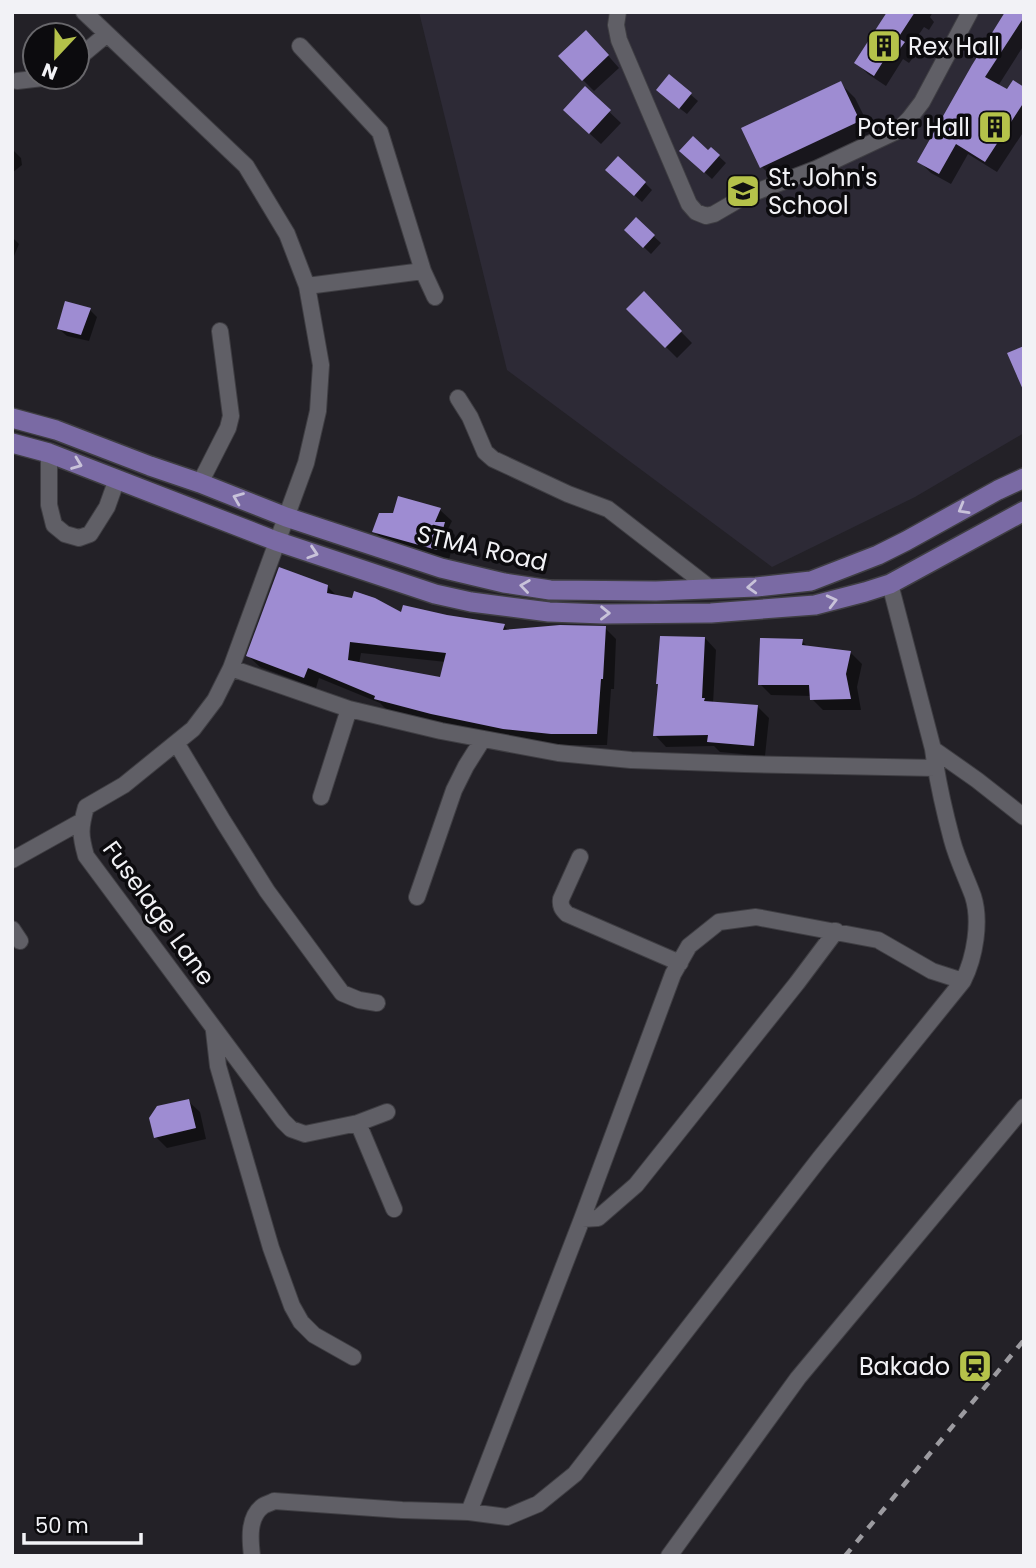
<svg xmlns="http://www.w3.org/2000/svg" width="1036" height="1568" font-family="Poppins,sans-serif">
<rect width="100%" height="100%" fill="#232127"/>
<path fill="#2d2a36" d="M419,12H1024V433L915,497L772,567L507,370Z"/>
<path fill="#0007" fill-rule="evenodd" d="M889,12H933L930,17L934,22L929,30L924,27L909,49L915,55L909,63L903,59L886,86L868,74L857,63Z
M1024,12V45L998,86L1007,91L1024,89V131L997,172L968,154L951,184L931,173L919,161Z
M597,43L619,68L594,91L583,80Z
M840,83L855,98L874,136L777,182L762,167Z
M585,89L621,123L601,144L576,121Z
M690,94L698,101L687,114L665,97Z
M12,149L21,158L22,165L12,173Z
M711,149L726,163L712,179L689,158L708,152Z
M614,177L645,183L652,190L642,202Z
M636,220L661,243L651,254L626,230Z
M12,237L19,244L14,256H12Z
M644,294L692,343L677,358L628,309Z
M90,310L97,317L89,341L67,336L59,329Z
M399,498L440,510L452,521L448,529L455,535L449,560L386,543L374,531L394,515Z
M327,586L338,597L402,614L504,626L509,631L605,628L616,639L614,689H611L607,745H564L516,740L444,725L387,710L380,703L319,678L316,688L260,667L248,656ZM361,653L446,662L441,679L359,664Z
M705,638L716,650L713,704L757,706L769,718L765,756L720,752L714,746L666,747L655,735Z
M802,641L809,648L850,652L862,664L857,687L861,710H823L812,699V696L771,695L760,684Z
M188,1101L200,1112L206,1139L167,1148L156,1137Z"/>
<path fill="#9e8cd2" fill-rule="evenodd" d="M887,12H915L898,38L905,42L897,53L891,49L874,76L854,63Z
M1005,12H1024V17L985,77L1007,89L1013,80L1024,87V102L985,162L956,144L939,174L917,162L972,65Z
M586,30L609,55L582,81L558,56Z
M669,74L692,93L679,109L656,90Z
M841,81L860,121L760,168L741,128Z
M585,86L611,110L589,134L563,110Z
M693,136L708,150L711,147L720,155L704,173L679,151Z
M618,156L646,182L634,196L605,170Z
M636,217L655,235L643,248L624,230Z
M644,291L682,331L665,348L626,309Z
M65,301L91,308L81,335L57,329Z
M1024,346V392L1007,353Z
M398,496L441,508L435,522H445L437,550L372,532L379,513H393Z
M279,567L328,585L327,593L352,598L354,591L375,598L401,612L403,605L447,615L505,624L503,630L560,625L606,626L603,679H601L597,734H551L503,729L431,714L374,699L375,696L308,668L304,678L246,656ZM350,642L446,653L440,677L348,660Z
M660,636L705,637L702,698H705L704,701L758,705L754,746L707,742L708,735L653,736L658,684H656Z
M760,638L803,639L802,645L851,651L846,674L851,699L810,700L809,685H758Z
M189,1099L196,1128L154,1138L149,1118L157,1106Z"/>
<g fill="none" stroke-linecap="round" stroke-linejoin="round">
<g stroke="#3f3e43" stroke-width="18">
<path id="minor" d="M84,12L246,166L287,234L307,286L321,365L318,411L306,463L231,668L215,700L193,729L124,785L86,807C80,828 80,835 86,856L283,1121L291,1129L305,1134L358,1123L387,1112
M618,12L616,25L619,40L689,204L696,212L706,216L714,214L745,196L816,169L897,131L909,119L922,102L970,12
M300,46L380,132L423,271
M77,59L107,34
M17,81L51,77
M307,286L423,271L435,297
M458,398L470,417L485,452L493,459L568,494L608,509L710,588
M49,453V505L54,525L65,534L79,538L90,534L107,507L117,479
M200,483L228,428L231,416L220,331
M231,668L349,709L441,731L558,753L631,760L744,764L935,768
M177,744L223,821L267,891L342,993L359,1000L377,1003
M933,749L977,780L1024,817
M321,797L349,709
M580,857L561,899C560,906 562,909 567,914L680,963
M12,860L82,821
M417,897L454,790L466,766L483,739
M12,929L20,941
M214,1031L218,1066L271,1248L292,1306L301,1322L314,1335L353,1357
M358,1123L394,1209
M582,1219L598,1218L636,1185L797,983L836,931
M469,1512L582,1219L673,974L689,946L719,922L756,917L878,940L932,971L963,981
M252,1556C250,1539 248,1517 263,1506C266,1504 271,1503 274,1501L402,1510L469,1512L507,1517L538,1504L575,1474L820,1158L963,981C975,957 981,921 973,896C966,877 957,859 952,840C944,810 937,779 933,749L890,584
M669,1556L798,1378L1024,1107"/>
</g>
<g stroke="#3f3e43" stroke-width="22">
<path id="major" d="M12,418L56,430L150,466L200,483L286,517L441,568L504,583L550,590L656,591L756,587L811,581L878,555L906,541L998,490L1024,478
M12,443L49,453L276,541L435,594L471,602L549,612L604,614L711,613L815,605L865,592L890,584L1024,511"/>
</g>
<use href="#minor" stroke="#605f66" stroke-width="16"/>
<use href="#major" stroke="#7a6aa4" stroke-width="19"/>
<path stroke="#9c9ba0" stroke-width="4.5" stroke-dasharray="9 9" stroke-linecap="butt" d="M845,1556L1024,1340"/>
</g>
<defs><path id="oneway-chevron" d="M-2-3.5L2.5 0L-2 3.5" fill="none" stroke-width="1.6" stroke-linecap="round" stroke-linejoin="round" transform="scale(1.75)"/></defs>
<g stroke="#c8c2d9">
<use href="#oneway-chevron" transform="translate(77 464) rotate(21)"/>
<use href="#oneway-chevron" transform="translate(238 498) rotate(-158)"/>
<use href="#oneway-chevron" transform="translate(963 509) rotate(150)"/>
<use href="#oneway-chevron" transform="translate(313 553) rotate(18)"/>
<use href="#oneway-chevron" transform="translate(525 586) rotate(-172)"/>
<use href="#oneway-chevron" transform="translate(752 587) rotate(177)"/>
<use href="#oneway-chevron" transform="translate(832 601) rotate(-14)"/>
<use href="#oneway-chevron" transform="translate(605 613) rotate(1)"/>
</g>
<defs>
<g id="building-square" transform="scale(1.75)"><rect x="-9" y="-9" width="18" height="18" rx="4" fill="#b5c24a" stroke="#0c0b0e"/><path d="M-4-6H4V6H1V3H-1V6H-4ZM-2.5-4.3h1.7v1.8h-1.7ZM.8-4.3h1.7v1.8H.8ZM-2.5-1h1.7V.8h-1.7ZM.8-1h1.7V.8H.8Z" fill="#111"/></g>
<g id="school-square" transform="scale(1.75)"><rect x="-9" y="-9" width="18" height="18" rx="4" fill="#b5c24a" stroke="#0c0b0e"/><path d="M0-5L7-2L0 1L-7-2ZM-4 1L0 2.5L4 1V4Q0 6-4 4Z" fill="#111"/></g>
<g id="station-square" transform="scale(1.75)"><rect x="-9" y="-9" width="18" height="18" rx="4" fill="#b5c24a" stroke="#0c0b0e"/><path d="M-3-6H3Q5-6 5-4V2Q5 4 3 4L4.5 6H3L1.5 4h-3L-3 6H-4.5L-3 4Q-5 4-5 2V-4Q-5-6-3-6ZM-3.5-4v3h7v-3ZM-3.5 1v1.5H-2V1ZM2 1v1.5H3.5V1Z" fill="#111"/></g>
</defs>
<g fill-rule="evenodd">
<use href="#building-square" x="884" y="46"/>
<use href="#building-square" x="995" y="127"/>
<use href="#school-square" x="743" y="191"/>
<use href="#station-square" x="975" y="1366"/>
</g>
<g text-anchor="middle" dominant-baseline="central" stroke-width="7" stroke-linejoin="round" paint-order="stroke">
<g font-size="24" fill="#f2f2f6" stroke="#0c0b0e" text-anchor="start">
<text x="908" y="46">Rex Hall</text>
<text x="970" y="127" text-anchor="end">Poter Hall</text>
<text x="768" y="177">St. John's<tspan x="768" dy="28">School</tspan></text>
<text x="950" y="1366" text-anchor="end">Bakado</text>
</g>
<g font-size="24" fill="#f2f2f6" stroke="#0c0b0e">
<text transform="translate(482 548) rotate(13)">STMA Road</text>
<text transform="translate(159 913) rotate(54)">Fuselage Lane</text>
</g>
</g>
<rect width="1036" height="1568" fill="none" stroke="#f2f2f6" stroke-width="28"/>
<g transform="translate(56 56) rotate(202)"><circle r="33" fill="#0c0b0e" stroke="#68676b" stroke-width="2"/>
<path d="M0-5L12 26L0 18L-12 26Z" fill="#b5c24a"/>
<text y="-10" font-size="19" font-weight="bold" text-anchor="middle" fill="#f2f2f6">N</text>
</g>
<path d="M24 1533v10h117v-10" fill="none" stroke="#f2f2f6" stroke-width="3.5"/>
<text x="35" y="1533" font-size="21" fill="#f2f2f6" stroke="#0c0b0e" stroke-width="5" paint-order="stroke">50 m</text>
</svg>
